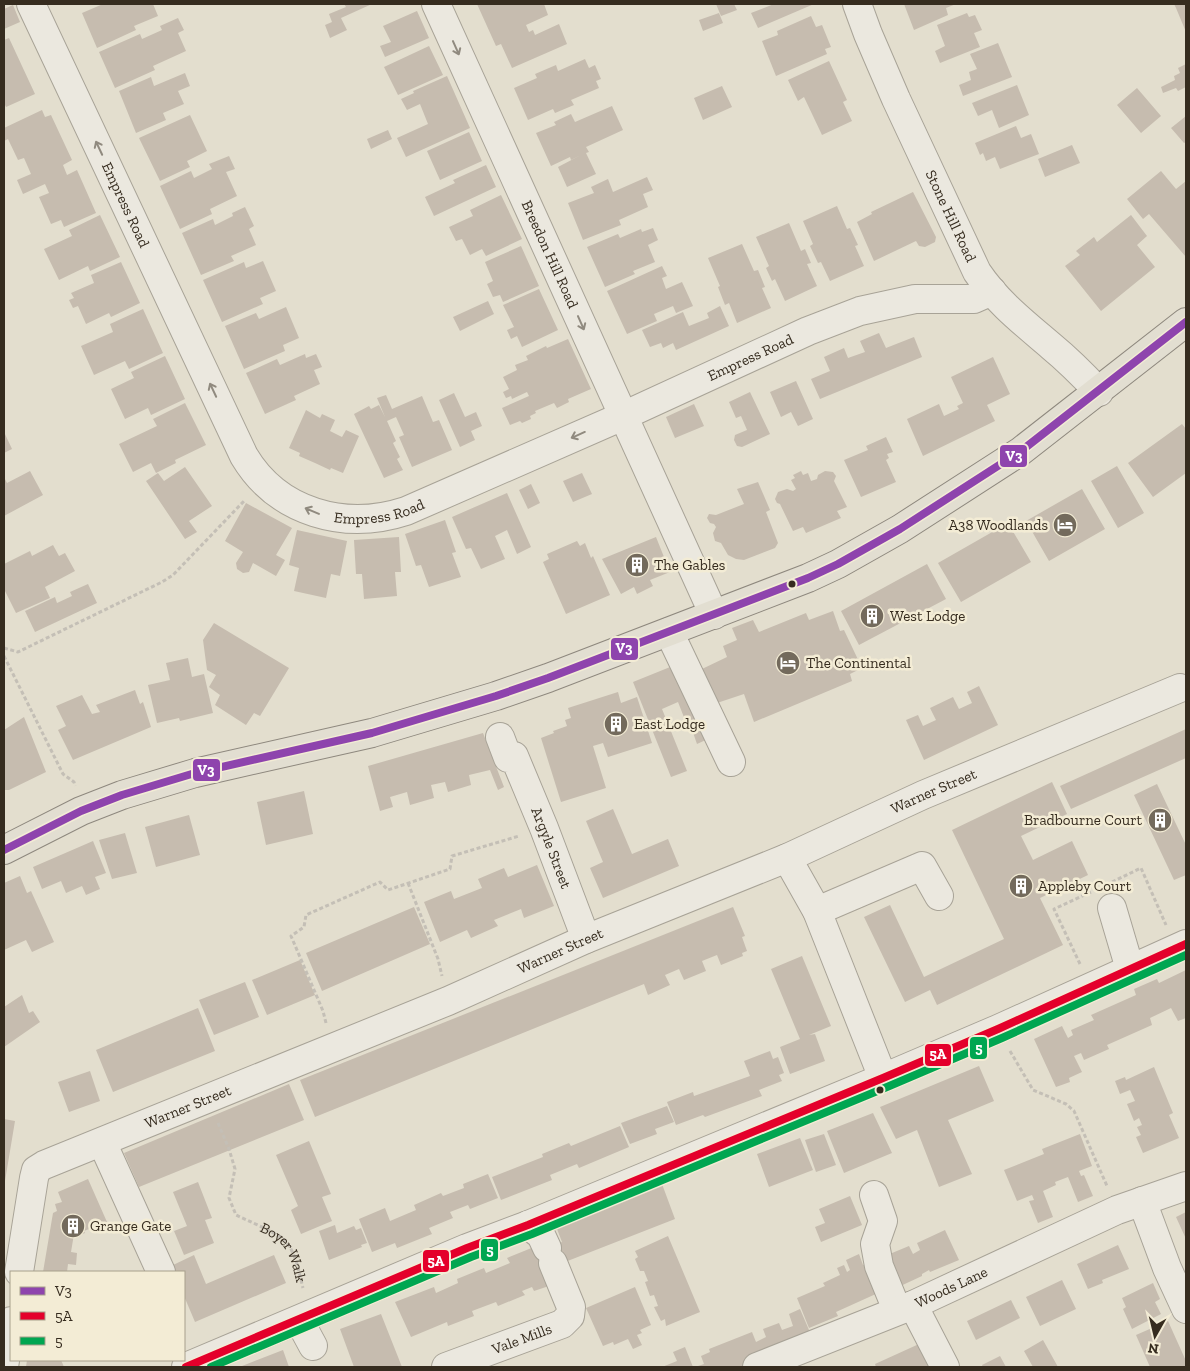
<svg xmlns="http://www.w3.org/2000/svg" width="1190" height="1371" font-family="'Zilla Slab',serif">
<rect width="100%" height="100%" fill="#e3dece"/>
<path fill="#c6bcaf" d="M103,4H153L158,16L134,26L136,30L97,48L82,13Z
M344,4H372L341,18L347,30L330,38L325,25L332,22L329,14L346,7Z
M477,4H544L548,15L526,25L529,32L533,30L535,35L559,24L567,44L512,68L501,44L496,46Z
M716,4H734L737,10L721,16Z
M774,4H814L758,28L751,13Z
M904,4H956L946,8L948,15L914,30Z
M1174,4H1186V32L1176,8Z
M13,5L20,22L4,29V9Z
M417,11L429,38L385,57L380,46L391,42L383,26Z
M719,13L723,23L703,31L699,20Z
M967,13L969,17L975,15L982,30L974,33L980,47L940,63L935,51L945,46L937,25Z
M811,16L816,27L822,25L831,47L825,49L827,54L776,76L762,41L778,35L777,31Z
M178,18L184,30L178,33L186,51L153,66L155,70L115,88L99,52L140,34L142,39L162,30L160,26Z
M9,38L35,94L6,107L4,103V40Z
M998,43L1012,77L963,96L959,85L971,80L969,72L977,69L970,54Z
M429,46L443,75L398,95L384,67Z
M585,59L589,68L595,65L601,79L596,81L599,88L571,100L574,105L555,113L553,109L528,120L514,88L537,78L535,74L556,65L558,71Z
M829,61L847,100L843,102L852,121L822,135L804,97L798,101L788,80Z
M1186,64V87L1178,91L1176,88L1163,93L1161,87L1175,80L1174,76L1180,73L1178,68Z
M185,73L190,86L178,91L184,104L163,113L166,120L136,133L119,91L151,77L154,86Z
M447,76L470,128L406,157L397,138L428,124L420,104L407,110L401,99L414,93L413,91Z
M1017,85L1029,115L999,128L992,110L978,116L972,103Z
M722,86L732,107L703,120L694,98Z
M1137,88L1161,116L1141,133L1117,105Z
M612,106L623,130L586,147L589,152L586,153L596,174L567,187L558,167L581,155L571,160L570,157L551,166L536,133L556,125L554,122L571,114L575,122Z
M42,110L45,117L51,115L72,160L63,165L67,175L77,170L96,213L64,227L61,220L51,224L39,197L49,193L45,184L23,194L17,180L31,174L24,158L18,160L8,139L4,141V128Z
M190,115L207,151L187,161L190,167L160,181L139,138Z
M1186,116V142L1184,143L1171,128Z
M1016,126L1021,138L1031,134L1039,154L1000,169L995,157L986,161L983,153L980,155L975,143Z
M388,130L392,139L371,149L367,139Z
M469,132L482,161L440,180L427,151Z
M1072,145L1080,163L1045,177L1038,159Z
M229,156L235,169L226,172L237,196L210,209L212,214L180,229L160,186L191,171L194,178L212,169L209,164Z
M486,165L496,187L434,216L425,197L455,183L453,180Z
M1161,171L1176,189L1186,181V257L1149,214L1143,219L1127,199Z
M647,177L653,190L643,194L648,207L619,220L621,225L583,240L568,203L594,193L591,187L608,179L613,192Z
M913,192L936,237L935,242L925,247L919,246L916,241L874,261L857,222L872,214L871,212Z
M501,195L522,239L486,256L482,249L470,255L462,239L456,241L449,227L473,216L470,210Z
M837,206L847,229L850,228L858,245L855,246L864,266L830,281L821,262L818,263L810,246L813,244L803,221Z
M245,207L254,226L249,229L256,245L231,256L234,261L201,275L182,233L213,219L215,225L233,216L232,213Z
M100,215L120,257L90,271L88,266L59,280L44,249L72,236L69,230Z
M1131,215L1147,236L1137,245L1155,267L1101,311L1065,266L1080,255L1076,251L1094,237L1097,242Z
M789,223L801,251L805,249L811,263L807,264L817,286L785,301L775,279L772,281L766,268L769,266L756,237Z
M653,228L658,240L648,245L655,262L633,271L635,274L605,287L587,247L618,234L620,238L641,229L642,232Z
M742,244L754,271L758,270L765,287L762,288L771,308L737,323L729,303L725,305L718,287L720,286L708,258Z
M521,246L539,286L503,302L500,295L493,297L487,284L493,281L485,262Z
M263,261L276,291L260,298L263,304L222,322L203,280L244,262L246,268Z
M121,262L140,303L111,317L109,313L86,324L78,306L73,308L69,300L74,298L71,293L94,283L91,275Z
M662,266L667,276L662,278L666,289L682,282L693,306L676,313L673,306L654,314L657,321L627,334L607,291Z
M539,289L558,330L522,347L517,336L511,339L507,330L514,327L503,305Z
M488,301L494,314L460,331L453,317Z
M720,306L729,326L676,350L673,343L663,348L661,343L650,347L642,330L683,312L689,326L709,318L707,313Z
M286,307L299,338L283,345L285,351L244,369L225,326L256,313L259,319Z
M143,309L163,353L129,369L125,361L94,375L81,346L113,332L110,324Z
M879,333L886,348L914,337L922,357L820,399L811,379L830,371L824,357L844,348L848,358L865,352L860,341Z
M568,339L591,389L568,399L569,402L557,408L554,403L535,411L536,413L530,416L531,419L522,423L520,421L510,425L502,408L529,396L527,392L512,399L511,396L506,398L503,392L509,389L503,377L517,370L515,365L528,360L526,356L546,346L547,348Z
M305,354L306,358L316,354L322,367L314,370L320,384L294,396L296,400L265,414L246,373L277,359L280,365Z
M165,356L185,399L151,415L148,408L125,419L111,389L134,378L131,372Z
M993,357L1010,394L987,405L995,421L923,456L907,419L939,404L944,416L959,409L957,406L963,403L951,377Z
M796,381L813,419L798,426L791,412L781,417L770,392Z
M750,392L770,434L742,447L737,446L734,440L735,435L747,430L741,416L736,418L729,402Z
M454,393L465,417L476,412L482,426L471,431L475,440L460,447L439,400Z
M386,395L392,409L422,396L433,422L439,420L452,450L412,467L399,437L404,435L396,417L387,421L396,441L393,443L400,457L397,459L403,470L384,478L354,414L369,406L371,409L379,405L385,417L377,398Z
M185,403L206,445L175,460L176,463L156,473L151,463L133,472L119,444L157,426L153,419Z
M694,404L704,426L675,438L666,417Z
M306,410L320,418L322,414L335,420L330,431L342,437L346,430L359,436L343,473L331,468L330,470L315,463L299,456L300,453L289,448Z
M1182,424L1186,429V473L1153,497L1128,463Z
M4,432L12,449L4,453Z
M886,437L893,452L887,454L889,458L886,460L896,482L861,497L844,460L868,450L866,446Z
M1117,466L1144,513L1118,528L1091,481Z
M185,467L212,506L189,521L197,532L185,539L146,481L158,473L164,481Z
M30,471L43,495L4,516V477L7,483Z
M801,471L803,475L808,473L811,481L817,479L818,475L825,471L833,472L836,476L834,481L847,507L837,511L841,518L806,533L803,527L793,531L780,504L777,503L775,499L778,492L787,489L793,491L796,489L791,480L795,478L793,475Z
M582,473L592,494L573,502L563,481Z
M758,482L770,510L766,512L778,543L775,548L744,560L736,559L728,555L721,543L715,541L713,533L716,527L714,524L710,523L707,518L709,514L716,515L744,504L737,489Z
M531,484L540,503L528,509L519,490Z
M1082,489L1105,529L1049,561L1026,521Z
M507,493L531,547L517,554L507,530L495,536L505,559L481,569L471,548L466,549L452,517Z
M246,503L292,528L276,555L285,560L276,576L253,563L249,572L243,573L237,569L236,563L243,552L225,541Z
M445,520L456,552L452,553L461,577L429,587L421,565L416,566L405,534Z
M1008,523L1031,562L961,602L938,563Z
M297,530L347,541L340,576L331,574L326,598L294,591L299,568L289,565Z
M399,537L401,572H395L397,596L364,599L362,574H356L354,540Z
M656,537L670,572L650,580L653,586L637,594L634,587L621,594L602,559Z
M577,541L580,546L585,543L591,558L593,556L610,595L566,614L543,562L549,559L547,554Z
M53,545L59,556L65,553L75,571L45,587L50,598L16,613L4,589V564L30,551L32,556Z
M927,564L946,599L859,645L841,611Z
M88,584L97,603L35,632L25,611L55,597L57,603L72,596L70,592Z
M833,611L840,631L844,630L862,668L850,674L852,681L754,722L744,694L717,703L702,669L727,657L723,646L737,640L732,628L753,620L759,632L806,613L809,620Z
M214,623L289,668L260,716L254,713L246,725L215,705L220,695L209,687L216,675L207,670L203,640Z
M188,658L192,677L204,674L213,713L180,721L179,718L157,723L148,685L170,680L166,663Z
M680,663L710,738L697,744L690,724L687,725L678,702L662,709L687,771L671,777L633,682Z
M979,686L998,725L924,760L906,720L918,715L923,726L936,720L930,708L953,697L959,709L972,703L967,692Z
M135,690L140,704L143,702L151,727L73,760L58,730L66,726L56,706L82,695L92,714L100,712L96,705Z
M618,692L621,703L637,697L652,743L608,757L603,743L593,746L606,788L561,802L541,738L554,733L553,731L567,726L565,720L571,718L568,708Z
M24,717L46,772L9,790H4V730Z
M1186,729V758L1071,809L1060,786Z
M483,733L504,787L498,790L490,770L469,775L471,785L448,792L445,782L431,785L434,798L410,805L407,792L390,797L393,807L380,811L368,766Z
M1052,782L1067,814L1021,836L1033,860L1072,841L1088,875L1040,898L1063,945L937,1005L930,990L905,1002L864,917L890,905L924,977L1004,939L952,830Z
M1157,784L1186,845V875L1174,880L1134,795Z
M304,791L313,834L266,845L257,802Z
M613,809L632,854L668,839L679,866L603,898L590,868L603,862L586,821Z
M189,815L200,855L156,867L145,827Z
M125,833L137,873L112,879L99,840Z
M93,841L106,873L95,877L100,889L86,895L82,886L66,893L61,881L42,889L33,867Z
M537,865L554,906L524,918L521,909L494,920L498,926L471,938L467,930L440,942L424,902L451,891L454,899L482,888L478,879L504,868L508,877Z
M20,876L27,893L31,891L54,942L32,952L26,940L4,950V883Z
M414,907L430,944L322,991L306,953Z
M733,907L745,936L742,937L747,951L742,953L743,956L721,965L717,955L702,961L706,971L684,980L679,969L665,975L670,985L648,995L644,984L315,1117L300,1080Z
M802,956L831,1026L809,1035L815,1034L825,1061L790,1074L780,1047L800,1039L771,969Z
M300,960L315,995L267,1015L252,980Z
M1186,970V1018L1178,1021L1171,1008L1150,1018L1152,1025L1107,1045L1109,1049L1084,1060L1081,1053L1074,1056L1082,1072L1069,1078L1070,1082L1056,1087L1034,1039L1062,1026L1068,1038L1073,1035L1071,1030L1094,1020L1091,1015L1136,995L1134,989L1157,979L1159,983Z
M245,982L259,1017L214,1035L199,1000Z
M22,995L29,1013L33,1011L40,1022L4,1047V1007Z
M198,1008L215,1051L113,1092L96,1050Z
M770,1051L773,1059L778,1057L784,1073L779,1075L782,1081L759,1090L762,1096L705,1117L703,1115L676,1125L667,1102L693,1092L694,1096L750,1076L744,1061Z
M979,1066L994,1101L948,1120L972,1174L939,1187L917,1130L896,1139L880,1107Z
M1154,1067L1173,1113L1169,1115L1179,1138L1143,1153L1136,1137L1141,1135L1137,1127L1142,1125L1139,1118L1134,1121L1127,1104L1135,1101L1130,1090L1120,1094L1115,1081L1125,1077L1126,1080Z
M90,1071L100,1101L69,1112L58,1082Z
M289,1084L304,1120L139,1187L124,1153Z
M667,1106L674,1122L655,1129L657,1134L630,1144L621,1123Z
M873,1113L892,1153L844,1173L827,1131Z
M4,1119L15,1121L5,1181H4Z
M620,1126L629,1147L579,1168L577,1164L550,1175L552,1180L501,1200L492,1177L543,1157L542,1154L569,1143L571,1146Z
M824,1134L836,1165L816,1172L805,1140Z
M1080,1134L1092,1166L1079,1171L1081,1176L1084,1175L1093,1196L1078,1202L1068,1177L1055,1182L1056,1185L1043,1191L1053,1217L1038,1223L1029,1201L1034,1200L1032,1195L1017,1201L1004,1170L1044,1154L1042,1149Z
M800,1138L813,1170L769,1187L757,1154Z
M309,1141L331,1194L322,1197L332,1221L301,1234L291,1210L298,1206L276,1155Z
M488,1174L498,1198L470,1209L468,1205L450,1212L453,1218L429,1228L432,1234L397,1248L395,1243L372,1252L359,1219L385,1208L390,1221L416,1210L414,1205L441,1193L443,1196L464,1188L463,1184Z
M88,1179L107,1222L84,1231L85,1233L77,1236L76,1233L74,1234L71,1252L77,1253L76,1265L68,1264L67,1272H43L53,1213L57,1211L55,1204L62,1202L58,1192Z
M198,1182L212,1218L205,1220L214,1243L184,1255L174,1231L187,1226L173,1192Z
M662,1184L675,1219L565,1262L549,1286L534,1291L532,1287L522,1291L525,1295L498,1306L496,1302L472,1311L474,1316L448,1326L447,1322L411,1337L395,1302L434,1287L436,1293L458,1283L457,1279L484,1268L486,1273L510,1263L507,1258L534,1247L547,1248L562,1242L557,1229Z
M850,1196L862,1225L821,1242L815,1227L825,1223L819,1209Z
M1186,1212V1239L1176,1217Z
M335,1225L337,1233L354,1226L356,1230L361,1228L367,1243L361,1245L362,1247L329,1260L319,1231Z
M945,1230L959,1260L930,1272L929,1270L922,1274V1276L894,1289L880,1258L909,1246L913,1254L920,1250L917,1243Z
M668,1236L700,1312L666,1326L665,1319L661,1321L654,1307L658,1306L654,1295L650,1296L645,1282L648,1281L644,1271H640L635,1259L638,1257L635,1251Z
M1118,1245L1129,1269L1102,1280L1103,1283L1088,1289L1077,1264Z
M859,1254L863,1265L866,1264L878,1293L836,1312L838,1316L809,1328L797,1298L825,1286L823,1283L840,1275L837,1268L844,1265L847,1272L850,1270L846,1260Z
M194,1255L206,1284L274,1255L286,1283L195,1322L184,1296V1272H174L171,1266Z
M1062,1280L1076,1309L1040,1326L1026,1297Z
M1153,1283L1160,1299L1155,1302L1161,1314L1132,1329L1123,1309L1126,1307L1122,1298Z
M635,1287L651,1325L640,1330L642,1333L637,1335L642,1345L633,1349L628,1339L614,1345L613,1342L603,1346L586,1308Z
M1011,1300L1020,1318L976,1340L967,1321Z
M800,1309L812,1337L740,1367H695L704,1364L701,1356L710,1352L709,1349L752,1332L756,1342L766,1337L763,1329L779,1323L782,1330L793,1326L789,1314Z
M381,1314L402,1367H354L340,1329Z
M1168,1321L1186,1361V1367H1150L1136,1335Z
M1043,1340L1058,1367H1033L1024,1351Z
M919,1344L931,1367H876L875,1364Z
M685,1347L693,1367H662L677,1361L673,1352Z
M283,1350L289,1367H243L242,1366Z
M1000,1356L1006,1367H983L982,1365Z
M27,1360H61L64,1367H26Z"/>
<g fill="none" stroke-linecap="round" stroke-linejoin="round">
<g stroke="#a8a397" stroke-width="30">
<g id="minor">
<path id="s2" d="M31,4L244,456C278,513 345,531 406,511L623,416L808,331L860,311L915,299H974L992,291"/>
<path id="s3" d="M436,4L714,615"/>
<path id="s4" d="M857,4L868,34L896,99L977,272C998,303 1023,322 1051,346C1068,360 1084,376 1099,392"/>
<path d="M669,632L731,762"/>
<path id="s5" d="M500,737L508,758L514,756L544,828L586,939"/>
<path d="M787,858L817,911L883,1078"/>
<path d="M1112,908L1130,969"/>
<path d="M817,911L922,866L939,896"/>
<path d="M102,1142L161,1272"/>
<path d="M874,1195L883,1221L875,1244L879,1266L897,1310"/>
<path d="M1142,1201L1167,1268L1186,1309"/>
<path d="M528,1225L541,1235L547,1248"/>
<path id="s6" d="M19,1272L34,1178L36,1170L44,1165L448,1001L586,939L787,858L923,795L1180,688"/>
<path d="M913,1305L945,1367"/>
<path d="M299,1320L313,1346"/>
<path d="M4,1367L11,1321"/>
<path d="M186,1367L467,1248L528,1225L883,1078L998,1029L1186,944"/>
<path id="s7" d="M446,1367L562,1324L570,1316L571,1307L553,1263"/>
<path id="s8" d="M757,1367L913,1305L1117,1210L1186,1186"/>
</g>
</g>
<g stroke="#8e887e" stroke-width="30">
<path id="major" d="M4,850L81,811L122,795L195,773L372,733L496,696L548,678L808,578L838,564L900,529L1021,451L1186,322"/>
</g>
<g stroke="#c4bfb6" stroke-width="3" stroke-dasharray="4 2.5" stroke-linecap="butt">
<path d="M4,648L18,652L162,582L173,575L245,500"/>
<path d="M4,656L63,774L74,782L75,786"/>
<path d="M1112,882L1141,868L1166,925"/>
<path d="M408,883L438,959L442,976"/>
<path d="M1080,964L1054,909L1091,892"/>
<path d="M326,1023L323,1011L291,936L304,927L306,915L380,882L388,890L450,869L452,856L519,836"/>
<path d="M1010,1051L1033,1090L1066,1104L1074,1111L1107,1186"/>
<path id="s1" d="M218,1123L229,1149L235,1169L229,1198L236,1215C248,1221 276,1232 285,1241C296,1252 299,1273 303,1288"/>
</g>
<use href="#minor" stroke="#ebe8df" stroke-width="28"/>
<use href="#major" stroke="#e2ded1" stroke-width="28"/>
<g stroke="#f3ecd5" stroke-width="11">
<path id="bus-1" d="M4,850L81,811L122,795L195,773L372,733L496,696L548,678L808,578L838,564L900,529L1021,451L1186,322"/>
</g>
<g stroke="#f3ecd5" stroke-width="11">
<path id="bus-2" d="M186,1367L467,1248L528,1225L883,1078L998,1029L1186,944"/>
</g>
<g stroke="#f3ecd5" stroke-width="11">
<path id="bus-3" d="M211,1367L471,1257L532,1234L887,1087L1002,1038L1186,955"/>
</g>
<use href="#bus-1" stroke="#8e44ad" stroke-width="8"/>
<use href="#bus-2" stroke="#e4002b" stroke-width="8"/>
<use href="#bus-3" stroke="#00a651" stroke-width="8"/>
</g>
<defs><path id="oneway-shaft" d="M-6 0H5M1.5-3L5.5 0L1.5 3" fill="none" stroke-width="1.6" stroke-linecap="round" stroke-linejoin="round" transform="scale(1.25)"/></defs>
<g stroke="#908a7f">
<use href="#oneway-shaft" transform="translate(456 48) rotate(66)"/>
<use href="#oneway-shaft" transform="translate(99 148) rotate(-115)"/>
<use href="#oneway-shaft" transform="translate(581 323) rotate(66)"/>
<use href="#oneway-shaft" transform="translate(213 390) rotate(-115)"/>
<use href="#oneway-shaft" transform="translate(578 435) rotate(156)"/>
<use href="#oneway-shaft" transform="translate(312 511) rotate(-157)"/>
</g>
<defs>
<g id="hotel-disc" transform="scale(1.25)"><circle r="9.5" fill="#736a5c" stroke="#f3ecd5"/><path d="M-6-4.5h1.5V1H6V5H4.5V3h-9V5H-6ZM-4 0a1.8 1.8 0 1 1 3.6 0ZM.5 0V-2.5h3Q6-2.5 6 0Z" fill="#fff"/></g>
<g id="building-disc" transform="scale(1.25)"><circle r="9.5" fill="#736a5c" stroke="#f3ecd5"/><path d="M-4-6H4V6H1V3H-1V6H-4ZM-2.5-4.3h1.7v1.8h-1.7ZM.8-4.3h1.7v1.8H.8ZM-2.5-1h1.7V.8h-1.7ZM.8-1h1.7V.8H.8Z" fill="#fff"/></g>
</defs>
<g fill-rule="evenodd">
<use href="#hotel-disc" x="1065" y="525"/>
<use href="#building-disc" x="637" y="565"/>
<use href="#building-disc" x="872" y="616"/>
<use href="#hotel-disc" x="788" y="663"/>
<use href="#building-disc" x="616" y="724"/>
<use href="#building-disc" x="1160" y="820"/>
<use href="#building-disc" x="1021" y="886"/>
<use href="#building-disc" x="73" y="1226"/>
</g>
<g fill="#362c1f" stroke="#f3ecd5" stroke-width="2">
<circle cx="792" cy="584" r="4.5"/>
<circle cx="880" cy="1090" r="4.5"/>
</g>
<g text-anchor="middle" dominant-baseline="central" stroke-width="5" stroke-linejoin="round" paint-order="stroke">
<g font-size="15" fill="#362c1f" stroke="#f3ecd5">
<text stroke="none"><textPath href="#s2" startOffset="222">Empress Road</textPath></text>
<text stroke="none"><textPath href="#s4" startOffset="232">Stone Hill Road</textPath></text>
<text stroke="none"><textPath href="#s3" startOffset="275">Breedon Hill Road</textPath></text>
<text stroke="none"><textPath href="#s2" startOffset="1062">Empress Road</textPath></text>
<text stroke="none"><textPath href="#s2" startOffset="658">Empress Road</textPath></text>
<text stroke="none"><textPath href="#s6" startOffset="1078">Warner Street</textPath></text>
<text stroke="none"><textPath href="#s5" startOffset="128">Argyle Street</textPath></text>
<text stroke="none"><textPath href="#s6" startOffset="672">Warner Street</textPath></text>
<text stroke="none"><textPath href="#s6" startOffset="268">Warner Street</textPath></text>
<text stroke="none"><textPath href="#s1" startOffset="161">Boyer Walk</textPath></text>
<text stroke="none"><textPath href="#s8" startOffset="210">Woods Lane</textPath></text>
<text stroke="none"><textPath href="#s7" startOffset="81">Vale Mills</textPath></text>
</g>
<g font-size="15" fill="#362c1f" stroke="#f3ecd5" text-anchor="start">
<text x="1048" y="525" text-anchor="end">A38 Woodlands</text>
<text x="654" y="565">The Gables</text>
<text x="890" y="616">West Lodge</text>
<text x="806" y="663">The Continental</text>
<text x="634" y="724">East Lodge</text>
<text x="1142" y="820" text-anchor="end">Bradbourne Court</text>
<text x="1038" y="886">Appleby Court</text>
<text x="90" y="1226">Grange Gate</text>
</g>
</g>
<g stroke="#f3ecd5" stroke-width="2">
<rect x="999" y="444" width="29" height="24" rx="5" fill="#8e44ad"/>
<rect x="610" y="637" width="29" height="24" rx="5" fill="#8e44ad"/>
<rect x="192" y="758" width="29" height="24" rx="5" fill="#8e44ad"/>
<rect x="969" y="1036" width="19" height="24" rx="5" fill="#00a651"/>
<rect x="924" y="1043" width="28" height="24" rx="5" fill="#e4002b"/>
<rect x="480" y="1238" width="19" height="24" rx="5" fill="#00a651"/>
<rect x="422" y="1249" width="28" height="24" rx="5" fill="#e4002b"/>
</g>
<g font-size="14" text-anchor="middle" font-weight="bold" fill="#fff">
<text x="1014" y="461">V3</text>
<text x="624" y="653">V3</text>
<text x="206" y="775">V3</text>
<text x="979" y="1053">5</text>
<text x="938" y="1059">5A</text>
<text x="490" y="1255">5</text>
<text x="436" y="1266">5A</text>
</g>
<rect width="1190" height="1371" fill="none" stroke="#362c1f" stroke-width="10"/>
<rect x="10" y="1271" width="175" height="90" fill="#f3ecd5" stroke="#a79f8c"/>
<rect x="20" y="1287" width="25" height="8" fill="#8e44ad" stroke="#a79f8c"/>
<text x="55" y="1296" font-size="15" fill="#362c1f">V3</text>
<rect x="20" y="1312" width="25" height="8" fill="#e4002b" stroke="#a79f8c"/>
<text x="55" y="1321" font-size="15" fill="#362c1f">5A</text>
<rect x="20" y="1337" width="25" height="8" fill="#00a651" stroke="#a79f8c"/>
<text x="55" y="1346" font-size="15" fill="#362c1f">5</text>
<g transform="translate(1155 1336) rotate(188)" stroke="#f3ecd5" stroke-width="4" paint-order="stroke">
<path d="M0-4L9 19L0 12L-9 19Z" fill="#362c1f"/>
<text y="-8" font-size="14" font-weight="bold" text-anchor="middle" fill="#362c1f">N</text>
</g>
</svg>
